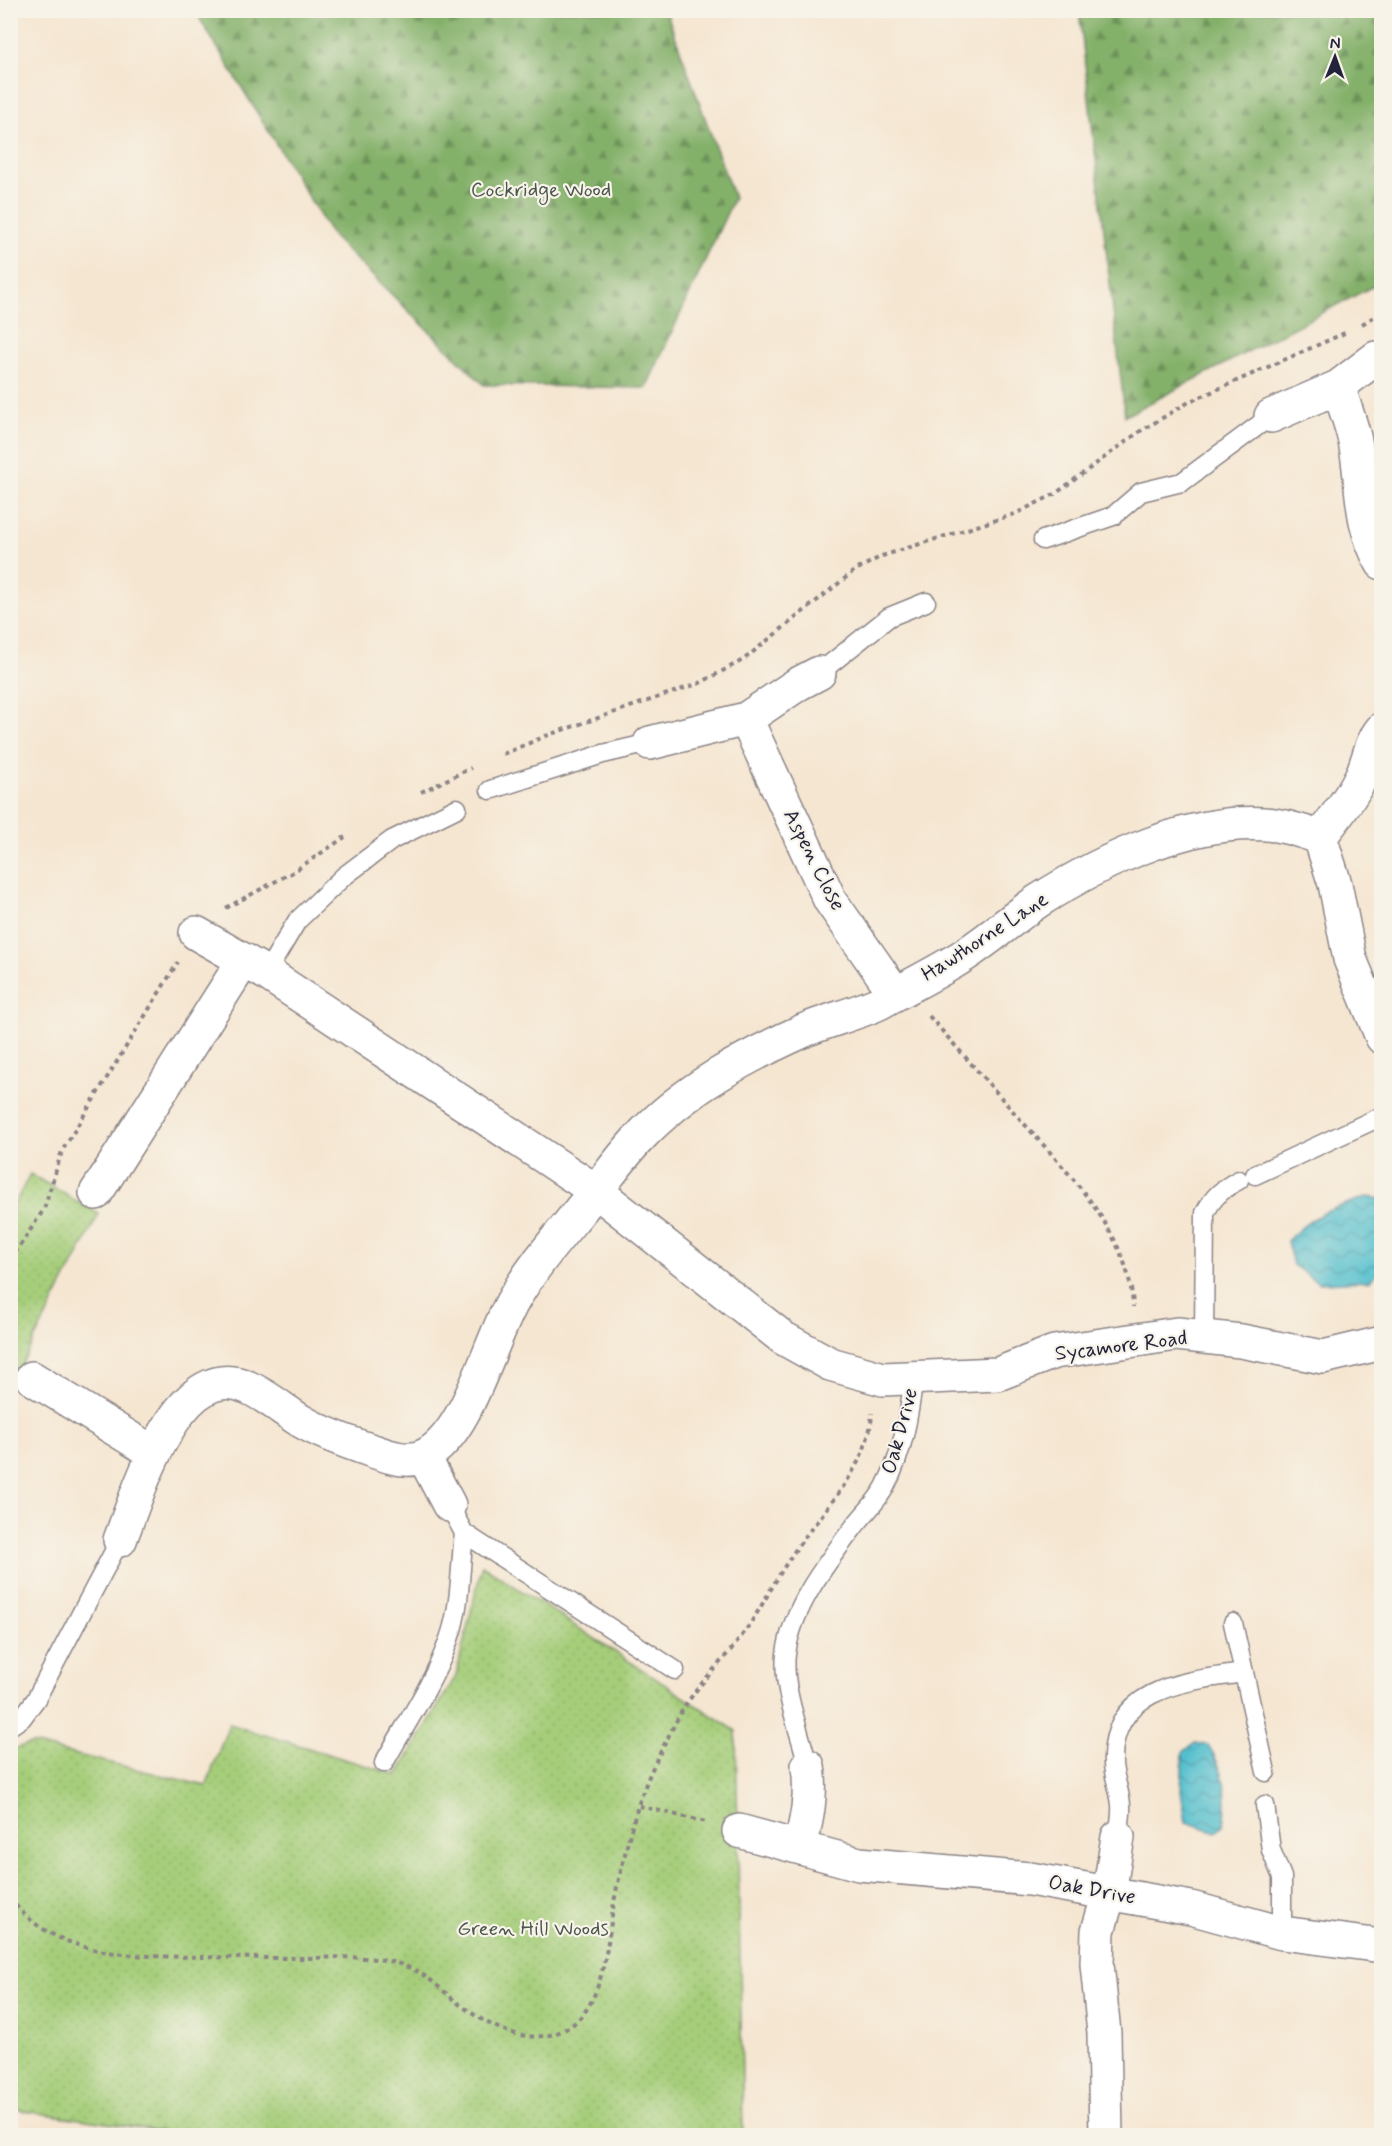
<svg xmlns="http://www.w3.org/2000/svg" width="1392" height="2146" font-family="Mynerve,sans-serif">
<defs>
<pattern id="grass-dots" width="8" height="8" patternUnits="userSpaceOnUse" patternTransform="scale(1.5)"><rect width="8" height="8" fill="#a6ce7a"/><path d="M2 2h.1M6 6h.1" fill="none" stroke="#8fb16a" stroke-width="1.8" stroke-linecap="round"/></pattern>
<pattern id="forest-firs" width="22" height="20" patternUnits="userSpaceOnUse" patternTransform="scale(1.5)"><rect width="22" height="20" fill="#84b16a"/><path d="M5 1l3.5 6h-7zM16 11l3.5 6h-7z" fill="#6c9058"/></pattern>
<pattern id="water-waves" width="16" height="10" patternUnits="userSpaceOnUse" patternTransform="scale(1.5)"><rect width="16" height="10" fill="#53bfce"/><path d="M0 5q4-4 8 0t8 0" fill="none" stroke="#449ba8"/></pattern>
</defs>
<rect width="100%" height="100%" fill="#f7f3e8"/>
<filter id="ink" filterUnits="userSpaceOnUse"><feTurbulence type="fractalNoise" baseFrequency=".0167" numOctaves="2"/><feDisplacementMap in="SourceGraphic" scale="12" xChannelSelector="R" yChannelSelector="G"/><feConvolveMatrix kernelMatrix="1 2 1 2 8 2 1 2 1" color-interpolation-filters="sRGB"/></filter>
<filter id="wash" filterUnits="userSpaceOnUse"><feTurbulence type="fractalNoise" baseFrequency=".008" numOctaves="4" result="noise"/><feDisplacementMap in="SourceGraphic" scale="24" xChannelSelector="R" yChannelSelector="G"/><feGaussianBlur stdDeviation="1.35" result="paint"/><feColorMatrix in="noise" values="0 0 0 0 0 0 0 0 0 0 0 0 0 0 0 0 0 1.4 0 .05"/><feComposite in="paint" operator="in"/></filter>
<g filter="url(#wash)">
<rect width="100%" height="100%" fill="#f5e6d1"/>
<path fill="url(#grass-dots)" stroke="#64785a" stroke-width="1.5" d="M30,1174L99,1214L11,1385V1211Z
M482,1565L736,1731L743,2135L196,2136L11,2109V1749L32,1744L206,1786L229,1724L397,1775L456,1676Z"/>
<path fill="url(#forest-firs)" stroke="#536a52" stroke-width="1.5" d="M195,11H666L734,198L646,388L484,385L333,237Z
M1079,11H1381V282L1125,416Z"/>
<path fill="url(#water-waves)" stroke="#3a7084" stroke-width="1.5" d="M1367,1197L1381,1199V1271L1369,1281L1319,1283L1293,1265L1287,1241C1313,1214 1332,1208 1367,1197Z
M1195,1743L1208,1745C1225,1772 1229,1794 1224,1825L1216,1832L1186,1822L1181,1791L1183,1752Z"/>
</g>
<g filter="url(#ink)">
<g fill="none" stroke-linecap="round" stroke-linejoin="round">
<g stroke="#8c8486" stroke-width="21">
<path id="service" d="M1043,540L1113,516L1141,492L1182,482L1271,416
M819,673L889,617L926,602
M490,790L603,754L650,743
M266,973L297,921L343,877L392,840L457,808
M1255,1175L1382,1116
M1204,1337L1205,1213C1213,1197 1222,1189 1239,1180
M449,1505L464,1533L675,1670
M1233,1623L1266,1772
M10,1726L22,1718L36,1699L120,1540
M384,1763C406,1723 434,1683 449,1639C461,1606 460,1568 464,1533
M808,1766C800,1731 782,1690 786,1654C792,1606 828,1561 857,1523C866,1512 878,1500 885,1487C903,1453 909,1415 914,1377
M1265,1805L1271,1850L1282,1877V1933
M1118,1837C1119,1827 1122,1815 1121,1805C1120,1791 1114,1778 1113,1764C1110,1686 1187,1681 1244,1673"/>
</g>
<g stroke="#8c8486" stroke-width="36">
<path id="minor" d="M1338,387C1344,405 1351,423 1355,441C1364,487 1358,520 1382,563
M1271,416L1338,387L1376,358
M746,719L830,900L895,993
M1382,729C1370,743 1369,761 1361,777C1350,799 1335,818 1320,837L1335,884L1350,959L1382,1037
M650,743L746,719L798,684L819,673
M196,933L266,973L596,1191L783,1338L830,1364L883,1379L998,1374L1054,1352L1177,1334L1241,1341L1323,1357L1382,1343
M96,1193L244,960
M32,1378L154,1453
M424,1457L449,1505
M120,1540C138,1494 178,1356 247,1387C266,1395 283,1410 301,1421C323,1434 349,1443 373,1451C390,1457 409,1464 426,1455C469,1432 489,1341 514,1299C535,1262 564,1231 590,1198C607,1178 622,1156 640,1137C685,1089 745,1057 805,1030C829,1020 855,1014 879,1003C904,989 930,976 955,961C984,944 1010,920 1038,901C1102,860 1197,815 1275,825C1290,827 1306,833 1320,837
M739,1831L859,1864L1030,1879L1191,1908L1282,1933L1382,1946
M800,1847C807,1819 812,1795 808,1766
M1106,2136L1104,2033L1097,1964L1098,1931L1109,1894L1118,1837"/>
</g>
<path stroke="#8c8486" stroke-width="4" stroke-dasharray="4.5 4.5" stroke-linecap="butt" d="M1362,324L1382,312
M503,754L551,734L700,683L743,660L854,571L882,556L1015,514L1055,494L1139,432L1189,402L1347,332
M421,792L471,768
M226,908L293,872L345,837
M929,1016C959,1050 989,1084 1020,1119C1066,1171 1130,1232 1133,1307
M10,1261L44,1209L62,1151L178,962
M639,1806L706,1822
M10,1898C55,1959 135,1956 202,1957C239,1958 276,1958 313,1958C344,1957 381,1955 410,1968C431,1977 444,1993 462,2006C492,2029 534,2049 569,2027C609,2002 607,1926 618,1883C628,1840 639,1792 660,1753C670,1734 679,1713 692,1696C706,1677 723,1660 738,1641C758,1615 772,1585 790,1558C819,1513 869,1470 872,1413"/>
<use href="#service" stroke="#fff" stroke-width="18"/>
<use href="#minor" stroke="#fff" stroke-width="33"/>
</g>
</g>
<g text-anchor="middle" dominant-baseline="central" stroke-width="4.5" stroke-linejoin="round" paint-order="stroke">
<g font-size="21" fill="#4a564e" stroke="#f7f3e8">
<text x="541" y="190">Cockridge Wood</text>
<text x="533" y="1929">Green Hill Woods</text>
</g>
<g font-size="21" fill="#22223b" stroke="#f7f3e8">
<text transform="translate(814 860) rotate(63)">Aspen Close</text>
<text transform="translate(985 937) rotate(-33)">Hawthorne Lane</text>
<text transform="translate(1121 1346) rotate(-7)">Sycamore Road</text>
<text transform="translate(900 1431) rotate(-75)">Oak Drive</text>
<text transform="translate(1092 1890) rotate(10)">Oak Drive</text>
</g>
</g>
<rect width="1392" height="2146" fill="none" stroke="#f7f3e8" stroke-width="36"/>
<g transform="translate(1335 57) rotate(1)" stroke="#f7f3e8" stroke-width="4.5" paint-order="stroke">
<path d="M0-4.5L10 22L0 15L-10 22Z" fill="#22223b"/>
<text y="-9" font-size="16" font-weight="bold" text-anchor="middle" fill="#22223b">N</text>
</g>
</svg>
